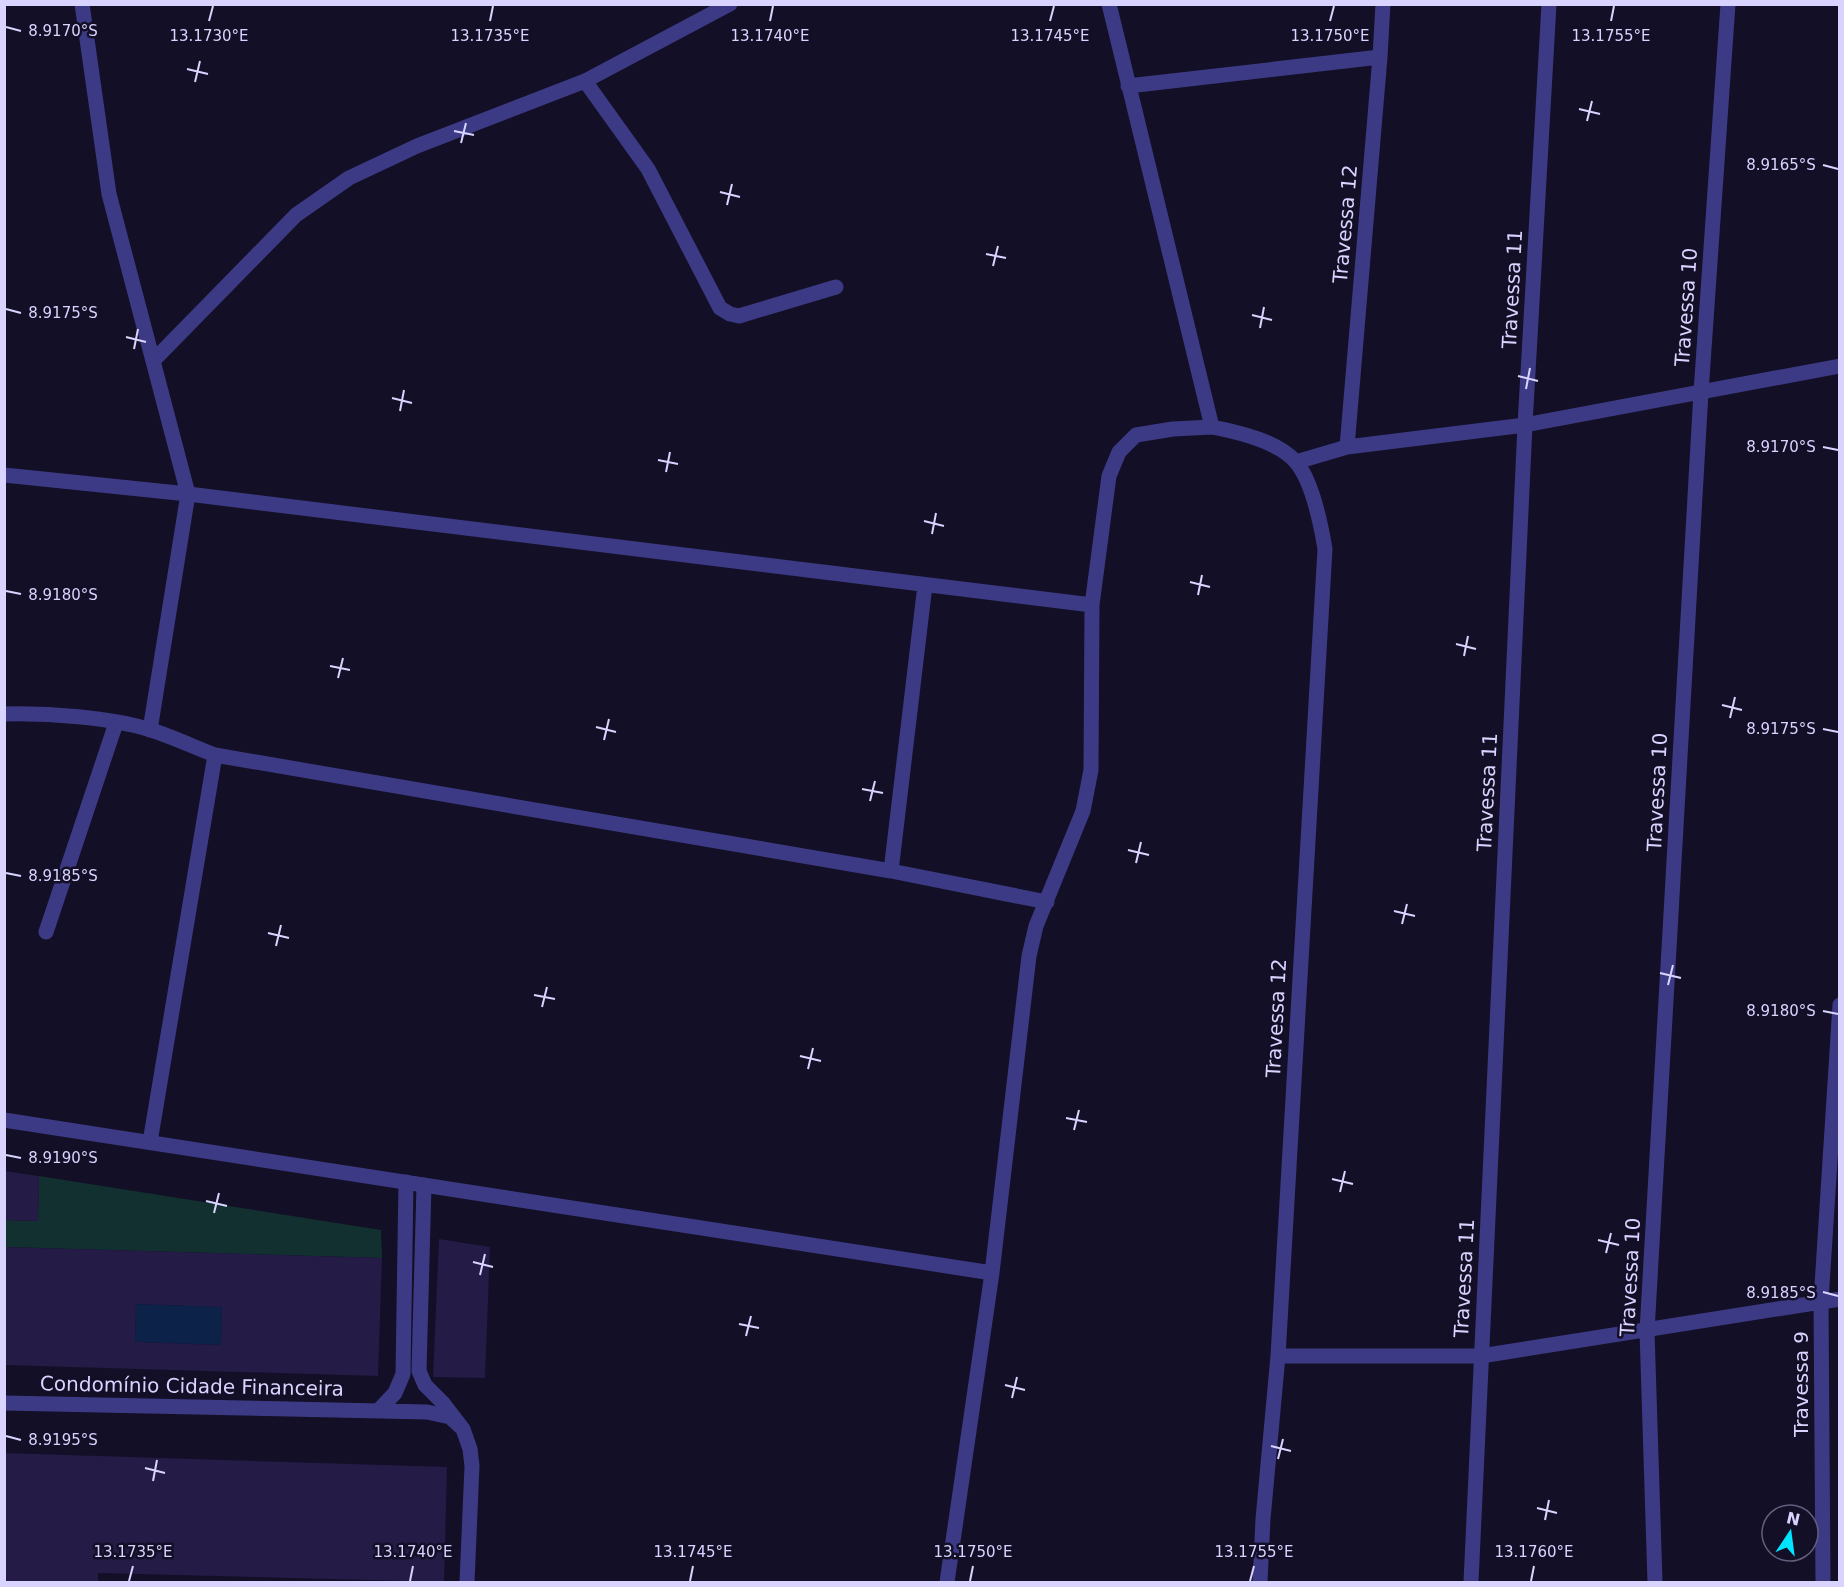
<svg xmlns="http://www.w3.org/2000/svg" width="1844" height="1587" font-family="'DejaVu Sans',sans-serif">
<rect width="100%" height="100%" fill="#130f26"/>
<path fill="#12302f" d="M39,1176L381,1230L382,1258L5,1247V1220L38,1221Z"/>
<path fill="#0c2248" d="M136,1304L222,1307L221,1345L135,1342Z"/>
<path fill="#241b47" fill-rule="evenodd" d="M4,1171L39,1176L38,1221L4,1220Z
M439,1239L490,1247L485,1378L433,1377Z
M4,1247L382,1258L378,1376L4,1365ZM136,1304L222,1307L221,1345L135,1342Z
M4,1453L447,1467L444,1582L98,1573V1582H4Z"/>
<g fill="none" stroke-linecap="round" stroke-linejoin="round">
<path stroke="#3d3a85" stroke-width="15" d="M424,1185L419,1371L425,1385L443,1403L463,1429L470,1449L472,1466L467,1582
M4,1403L427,1412L450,1417L463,1429
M378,1411L395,1393L403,1374L406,1182"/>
<path stroke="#3d3a85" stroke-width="15" d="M82,4L109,194L153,361
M1109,4L1212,427C1238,432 1278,441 1296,462C1312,481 1321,525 1325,549L1278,1356L1263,1519L1260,1582
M585,81L648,169L720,308L730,314L739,316L836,287
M1128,86L1380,57
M1347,447L1380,57L1383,4
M1296,462L1347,447L1525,425L1840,366
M4,475L188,494L1092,605
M4,714C48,713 109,717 151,730C173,737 194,747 215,755L891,871L1047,902
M150,730L188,494L153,361L296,215L349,178L417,146L585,81L730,4
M891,871L925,585
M46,932L116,723
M4,1120L992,1273
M150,1142L215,755
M1278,1356H1481L1840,1299
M947,1582L992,1273L1029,956L1036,926L1083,811L1091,770L1092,605L1109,476L1119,452L1136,435L1173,429L1212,427
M1471,1582L1525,425L1549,4
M1655,1582L1647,1331L1701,392L1728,4
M1823,1582L1821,1301L1840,1005"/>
</g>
<path fill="none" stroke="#d9d4ff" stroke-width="2" d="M209,21L213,6M490,21L493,6M770,21L773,6M1050,21L1054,6M1330,21L1334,6M1611,21L1614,6M6,27L21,31M187,69L208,74M195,82L200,61M1579,109L1600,114M1587,121L1592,101M454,131L474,135M461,143L466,123M1823,165L1838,169M720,192L740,197M727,205L732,184M986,254L1006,258M993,266L998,246M6,309L21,313M1252,315L1272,320M1260,328L1264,307M126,337L146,342M134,349L138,329M1518,376L1538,381M1526,389L1530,368M392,398L412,403M400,411L404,390M1823,447L1838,450M658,460L678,464M666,472L670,452M924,521L944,526M932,534L936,513M1190,582L1210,587M6,591L21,594M1198,595L1202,575M1456,644L1476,649M1464,656L1468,636M330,666L350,670M338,678L343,658M1722,705L1742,710M1730,718L1735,697M596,727L616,732M1823,729L1838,732M604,740L609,719M862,789L883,793M870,801L875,781M1128,850L1149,855M1136,863L1141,842M6,873L21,876M1394,911L1415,916M1402,924L1407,904M268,933L289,938M276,946L281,925M1660,973L1681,978M1668,985L1673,965M534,995L555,999M542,1007L547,987M1823,1011L1838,1014M800,1056L821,1061M808,1069L813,1048M1066,1118L1087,1122M1074,1130L1079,1110M6,1155L21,1158M1332,1179L1353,1184M1340,1192L1345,1171M206,1201L227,1206M214,1213L219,1193M1598,1240L1619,1245M1606,1253L1611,1233M473,1262L493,1267M480,1275L485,1254M1823,1292L1838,1296M739,1324L759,1328M746,1336L751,1316M1005,1385L1025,1390M1012,1398L1017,1377M6,1436L21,1440M1271,1446L1291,1451M1278,1459L1283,1439M145,1468L165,1473M153,1481L157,1460M1537,1508L1557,1513M1545,1520L1549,1500M129,1581L133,1566M410,1581L413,1566M690,1581L693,1566M970,1581L973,1566M1250,1581L1254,1566M1531,1581L1534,1566"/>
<g text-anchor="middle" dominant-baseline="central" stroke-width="5" stroke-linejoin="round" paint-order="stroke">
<g font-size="20" fill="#d9d4ff" stroke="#130f26">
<text transform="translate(1345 224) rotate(-85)">Travessa 12</text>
<text transform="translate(1512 289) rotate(-87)">Travessa 11</text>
<text transform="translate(1686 307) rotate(-86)">Travessa 10</text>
<text transform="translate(1487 792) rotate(-87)">Travessa 11</text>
<text transform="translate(1657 792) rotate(-87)">Travessa 10</text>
<text transform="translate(1276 1018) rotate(-87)">Travessa 12</text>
<text transform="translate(1630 1277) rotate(-87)">Travessa 10</text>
<text transform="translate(1464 1278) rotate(-87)">Travessa 11</text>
<text transform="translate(1801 1384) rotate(-90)">Travessa 9</text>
<text transform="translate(192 1386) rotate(1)">Condomínio Cidade Financeira</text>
</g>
</g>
<g font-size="15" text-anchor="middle" fill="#d9d4ff" stroke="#130f26" stroke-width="5" stroke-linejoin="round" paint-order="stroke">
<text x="63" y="36">8.9170°S</text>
<text x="209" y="41">13.1730°E</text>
<text x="490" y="41">13.1735°E</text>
<text x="770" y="41">13.1740°E</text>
<text x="1050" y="41">13.1745°E</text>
<text x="1330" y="41">13.1750°E</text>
<text x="1611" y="41">13.1755°E</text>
<text x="1781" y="170">8.9165°S</text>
<text x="63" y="318">8.9175°S</text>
<text x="1781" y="452">8.9170°S</text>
<text x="63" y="600">8.9180°S</text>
<text x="1781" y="734">8.9175°S</text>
<text x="63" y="881">8.9185°S</text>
<text x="1781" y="1016">8.9180°S</text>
<text x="63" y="1163">8.9190°S</text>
<text x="1781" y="1298">8.9185°S</text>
<text x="63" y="1445">8.9195°S</text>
<text x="133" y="1557">13.1735°E</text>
<text x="413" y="1557">13.1740°E</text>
<text x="693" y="1557">13.1745°E</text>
<text x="973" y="1557">13.1750°E</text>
<text x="1254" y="1557">13.1755°E</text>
<text x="1534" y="1557">13.1760°E</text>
</g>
<rect width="1844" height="1587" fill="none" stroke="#d9d4ff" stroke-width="12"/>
<g transform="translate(1790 1533) rotate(13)"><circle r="28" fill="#130f26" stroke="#625e7d" stroke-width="1.5"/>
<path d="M0-4.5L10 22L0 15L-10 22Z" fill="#00e5ff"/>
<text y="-9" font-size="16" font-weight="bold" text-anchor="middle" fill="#d9d4ff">N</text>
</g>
</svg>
